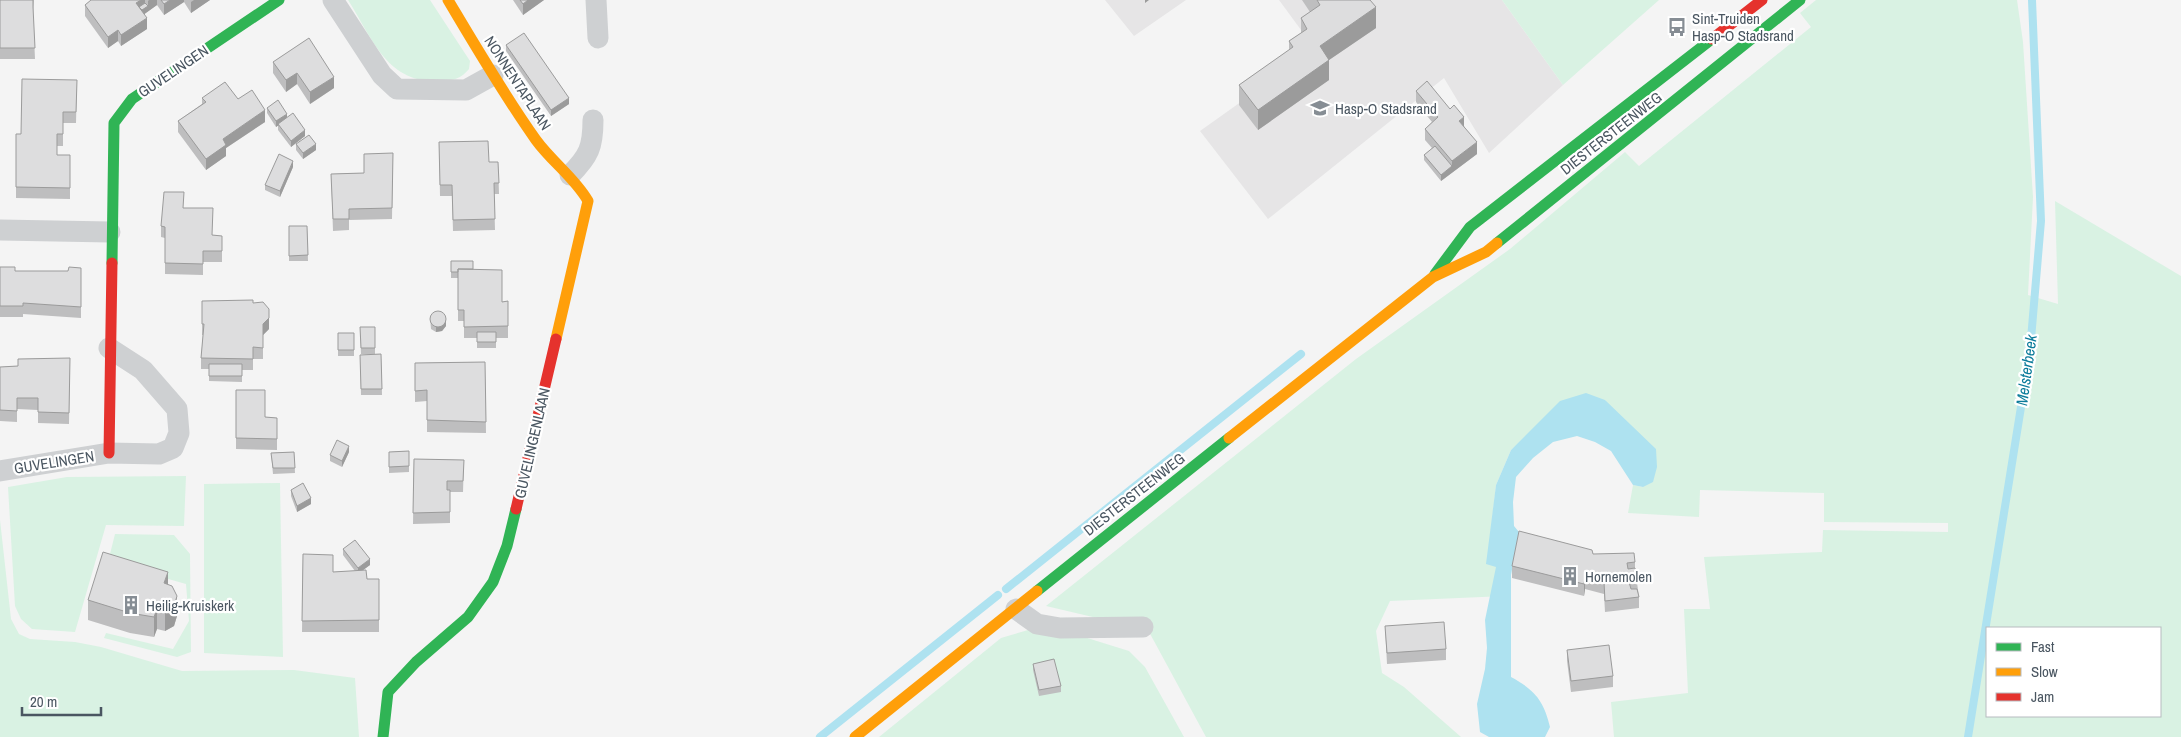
<svg xmlns="http://www.w3.org/2000/svg" width="2181" height="737" font-family="'Archivo Narrow',sans-serif">
<rect width="100%" height="100%" fill="#f4f4f4"/>
<path fill="#e6e5e6" d="M1105,0H1186L1134,36Z
M1279,0H1502L1563,85L1489,153L1444,78L1268,219L1200,131L1315,49Z"/>
<path fill="#d9f2e3" fill-rule="evenodd" d="M348,0H430L470,61L469,69C461,79 453,80 442,81C387,85 373,39 348,0Z
M1502,0H1659L1563,85Z
M1816,0H2017L2023,42L2033,197L2028,295L2058,304L2055,201L2181,276V737H1614L1611,702L1688,693L1684,609H1710L1704,557L1822,552L1823,530L1948,532V523L1824,522V493L1700,490L1699,517L1628,513L1633,485L1643,487L1605,400L1528,435L1511,450L1496,485L1491,530L1505,596L1390,601L1376,631L1382,673L1404,687L1461,737H1206L1148,630L1046,606L1356,359L1510,249L1625,152L1639,166L1811,27L1800,13ZM1987,628H2160V716H1987Z
M186,476L184,526L106,525L75,632L32,629L21,619L15,606L8,487L67,477Z
M280,483L283,657L204,653V484Z
M0,520L11,619L19,634L30,639L75,642L101,647L182,671L294,670L355,678L359,737H0Z
M115,534L174,535L190,554L191,652L177,657L104,638L106,633L173,649L189,621L186,584L108,562Z
M1035,628L1084,637L1129,651L1145,667L1184,737H879L1001,638Z"/>
<path fill="#aee2f0" d="M1586,393L1605,400L1656,449L1657,467L1653,482L1643,487L1633,485L1611,451L1595,442L1577,436L1553,442L1533,458L1516,477L1513,502L1514,526L1519,532L1511,575V677C1535,690 1544,701 1550,727L1545,737H1489L1480,732L1477,704L1485,669L1487,648L1485,620L1496,567L1486,564L1496,485L1511,450L1560,401Z"/>
<g fill="none" stroke-linecap="round" stroke-linejoin="round">
<path stroke="#aee2f0" stroke-width="8" d="M1006,589L1301,354
M820,737L998,595
M1968,737L2030,351L2041,221L2032,0"/>
<path stroke="#ced0d2" stroke-width="21" d="M333,0L382,75L397,89L466,90L493,75
M596,0L598,38
M570,175C589,156 593,147 593,120
M0,230L110,232
M0,471L109,453L159,454L173,448L179,433L177,409L143,370L109,348
M1016,609L1037,624L1060,628L1143,627"/>
<path stroke="#30b455" stroke-width="11" d="M1497,243L1800,0
M112,263L114,123L132,99L279,0
M1435,274L1470,227L1712,39
M1037,591L1229,438
M383,737L388,692L416,662L468,617L493,582L507,546L516,509"/>
<path stroke="#ff9f0a" stroke-width="11" d="M448,0C476,47 504,95 536,140C552,162 575,178 588,201L556,339
M1229,438L1433,277L1486,252L1497,243
M855,737L1037,591"/>
<path stroke="#e5322d" stroke-width="11" d="M1712,39L1762,0
M109,453L112,263
M516,509L556,339"/>
</g>
<path fill="#bebebf" d="M0,0H34L33,13L35,59H0Z
M90,0H210L191,13L184,2L164,15L157,5L144,14L147,29L121,46L118,41L108,48L85,16V5L90,1Z
M513,0H544L523,15Z
M1302,0H1370L1376,28L1329,60V80L1258,130L1239,105V85L1289,50V41L1301,33V18L1310,12Z
M506,45L569,104L551,116L506,51Z
M273,62L334,88L310,104L297,84L286,92L273,73Z
M77,80L76,123H63V146H57V155H70V199L16,198V134H21Z
M1416,91L1464,126L1477,154L1441,181L1424,160V155L1432,148L1425,140V129L1432,122L1416,102Z
M202,98L238,99L265,122L226,148V156L206,170L178,132V121L202,104Z
M267,108L287,118L305,136L291,147L278,130V125L276,127L267,113Z
M439,142L489,162H498L499,194H494L495,230L453,231L452,196H440Z
M296,144L316,150L303,159L296,150Z
M393,153L392,219L349,220V230L333,231L331,174L364,173Z
M293,167L280,197L265,190V185Z
M184,208L212,235L222,236V262H203V275L165,274V238L161,237V226Z
M289,226H307L308,261H289Z
M451,261L473,269L502,302L508,301V338H496V348H477V338H464V321H458V278H451Z
M0,267L15,271H68L81,268V318L23,314V317H0Z
M202,301L253,303L269,309V329L263,335V359H253V370H242V382L209,381V369H201V358L203,335H202Z
M430,317L446,326L442,331L436,332L431,329Z
M360,327H375V354H361Z
M338,333H354V356H338Z
M381,354L382,395H361L360,355Z
M70,358L69,424L38,423V410L17,409V422L0,421V367L18,366Z
M485,362L486,433L427,432V401L415,402V363Z
M236,390L265,417L277,418V450L236,449Z
M409,451V472L389,473V452Z
M294,452L295,473L273,474L271,453Z
M349,452L342,467L330,461V455Z
M414,459L464,460L463,492H450V523L413,524Z
M291,490L311,504L297,512L291,496Z
M343,549L370,565L362,570L367,579H379V632H302L303,554L333,572L355,571L343,555Z
M1593,554L1635,562V568L1639,597V608L1605,612L1604,594L1585,589L1584,596L1512,578V566Z
M168,584L177,616L174,626L165,631L157,629L154,637L130,633L88,620V600Z
M1385,626L1446,649V660L1387,664Z
M1567,650L1613,676V687L1571,692L1567,661Z
M1033,664L1061,686V692L1039,696L1033,670Z"/>
<path fill="#9b9b9b" d="M141,0H145V8L148,6V1L149,0H157V5L139,18L136,3Z
M170,0H184V2L164,15V4Z
M194,0H210L191,13V2Z
M528,0H544L523,15V4Z
M1145,0H1149L1145,3Z
M1376,7V28L1329,60V80L1258,130V110L1320,46Z
M147,18V29L121,46V35Z
M118,30V41L108,48V37Z
M297,73V84L286,92V80Z
M334,77V88L310,104V92Z
M569,98V104L551,116V110Z
M265,110V122L226,148V156L206,170V159L223,139Z
M287,114V120L276,127V121Z
M1464,117V128L1459,121Z
M305,130V136L291,147V141Z
M1477,142V154L1441,181V175L1452,166V161Z
M316,144V150L303,159V153Z
M293,161V167L280,197V191Z
M269,318V329L263,335V324Z
M446,320V326L442,331L436,332V327Z
M349,446V452L342,467V461Z
M311,498V504L297,512V506Z
M370,559V565L358,574V568Z
M168,572V592L164,583Z
M1585,578V589L1584,596V584Z
M177,596V616L174,626L165,631V611Z
M157,609V629L154,637V617Z"/>
<path fill="#ddddde" stroke="#9b9b9b" d="M0,0H33V7L35,48H0Z
M91,0H141L136,3L147,18L121,35L118,30L108,37L85,5Z
M161,0H170L164,4Z
M520,0H528L523,4Z
M1317,0H1370L1376,7L1320,46L1329,60L1258,110L1239,85L1293,47L1289,41L1307,29L1301,18L1320,5Z
M145,3L148,6L142,10L139,7Z
M524,33L569,98L551,110L506,45Z
M309,38L334,77L310,92L297,73L286,80L273,62Z
M22,79L77,80L76,112H63V134H57V155H70V188L16,187V134H21Z
M1427,81L1450,109L1454,105L1464,117L1459,121L1477,142L1452,161L1425,129L1438,117L1416,91Z
M225,82L238,99L252,90L265,110L223,139L226,145L206,159L178,121L206,102L202,98Z
M278,100L287,114L276,121L267,108Z
M293,113L305,130L291,141L278,124Z
M309,135L316,144L303,153L296,144Z
M488,141L489,162H498L499,183H494L495,219L453,220L452,185H440L439,142Z
M1435,146L1452,166L1441,175L1424,155Z
M393,153L392,208L349,209V219H333L331,174L364,173V154Z
M279,154L293,161L280,191L265,185Z
M164,192H184L183,208H213L212,235L222,236V251H203V264L165,263V227L161,226Z
M289,226H307L308,255L289,256Z
M451,261H473V269H458V272H451Z
M0,267H15V271H68L69,267L81,268V307L23,303V306H0Z
M458,269L502,270V302L508,301V326L464,327V310H458Z
M253,300V303L263,302L269,309V318L263,324V348L253,347V359L201,358L204,324H202V301Z
M430 319a8 8 0 1 1 16 0a8 8 0 1 1-16 0Z
M360,327H375V348H361Z
M477,332H496V342H477Z
M338,333H354V350H338Z
M381,354L382,389H361L360,355Z
M70,358L69,413L38,412V398H17V411L0,410V367L18,366V359Z
M485,362L486,422L427,420V390L415,391V363Z
M209,364H242V376H209Z
M236,390H265V417L277,418V439L236,438Z
M337,440L349,446L342,461L330,455Z
M409,451V466L389,467V452Z
M294,452L295,468H273L271,453Z
M414,459L464,460L463,481H447V490H450V512L413,513Z
M303,483L311,498L297,506L291,490Z
M1519,531L1592,550L1593,554L1634,553L1635,562L1627,563L1628,569L1635,568L1637,582H1629L1631,589H1637L1639,597L1605,601L1604,582L1585,578L1584,584L1512,566Z
M355,540L370,559L358,568L343,549Z
M103,552L168,572L164,583L172,586L177,596L174,606L165,611L157,609L154,617L130,613L88,600Z
M303,554L333,555V572L366,570L367,579H379V620L302,621Z
M1444,622L1446,649L1387,653L1385,626Z
M1609,645L1613,676L1571,681L1567,650Z
M1054,659L1061,686L1039,690L1033,664Z"/>
<defs>
<g id="bus-bare" transform="scale(1.5)"><path d="M-5-6H5V4H4V6H2V4H-2V6H-4V4H-5ZM-3.5-4V0h7V-4ZM-3.5 1.2v1.5H-2V1.2ZM2 1.2v1.5H3.5V1.2Z" fill="#868d94" stroke="#fff" stroke-width="2.5" paint-order="stroke"/></g>
<g id="school-bare" transform="scale(1.5)"><path d="M0-5L7-2L0 1L-7-2ZM-4 1L0 2.5L4 1V4Q0 6-4 4Z" fill="#868d94" stroke="#fff" stroke-width="2.5" paint-order="stroke"/></g>
<g id="building-bare" transform="scale(1.5)"><path d="M-4-6H4V6H1V3H-1V6H-4ZM-2.5-4.3h1.7v1.8h-1.7ZM.8-4.3h1.7v1.8H.8ZM-2.5-1h1.7V.8h-1.7ZM.8-1h1.7V.8H.8Z" fill="#868d94" stroke="#fff" stroke-width="2.5" paint-order="stroke"/></g>
</defs>
<g fill-rule="evenodd">
<use href="#bus-bare" x="1677" y="27"/>
<use href="#school-bare" x="1320" y="108"/>
<use href="#building-bare" x="1570" y="576"/>
<use href="#building-bare" x="131" y="605"/>
</g>
<g text-anchor="middle" dominant-baseline="central" stroke-width="4.5" stroke-linejoin="round" paint-order="stroke">
<g font-size="15" fill="#4a5661" stroke="#fff" text-anchor="start">
<text x="1692" y="18">Sint-Truiden<tspan x="1692" dy="17">Hasp-O Stadsrand</tspan></text>
<text x="1335" y="108">Hasp-O Stadsrand</text>
<text x="1585" y="576">Hornemolen</text>
<text x="146" y="605">Heilig-Kruiskerk</text>
</g>
<g font-size="15" fill="#4a5661" stroke="#fff">
<text transform="translate(173 71) rotate(-34)">GUVELINGEN</text>
<text transform="translate(518 83) rotate(57)">NONNENTAPLAAN</text>
<text transform="translate(1611 133) rotate(-38)">DIESTERSTEENWEG</text>
<text transform="translate(532 443) rotate(-77)">GUVELINGENLAAN</text>
<text transform="translate(54 462) rotate(-9)">GUVELINGEN</text>
<text transform="translate(1134 494) rotate(-38)">DIESTERSTEENWEG</text>
</g>
<g font-size="16" font-style="italic" fill="#0c7c9b" stroke="#fff">
<text transform="translate(2026 370) rotate(-82)">Melsterbeek</text>
</g>
</g>
<rect x="1986" y="627" width="175" height="90" fill="#ffffff" stroke="#b7bbc0"/>
<rect x="1996" y="643" width="25" height="8" fill="#30b455" stroke="#b7bbc0"/>
<text x="2031" y="652" font-size="15" fill="#4a5661">Fast</text>
<rect x="1996" y="668" width="25" height="8" fill="#ff9f0a" stroke="#b7bbc0"/>
<text x="2031" y="677" font-size="15" fill="#4a5661">Slow</text>
<rect x="1996" y="693" width="25" height="8" fill="#e5322d" stroke="#b7bbc0"/>
<text x="2031" y="702" font-size="15" fill="#4a5661">Jam</text>
<path d="M22 707v8h79v-8" fill="none" stroke="#4a5661" stroke-width="2.5"/>
<text x="30" y="707" font-size="15" fill="#4a5661" stroke="#ffffff" stroke-width="4" paint-order="stroke">20 m</text>
</svg>
